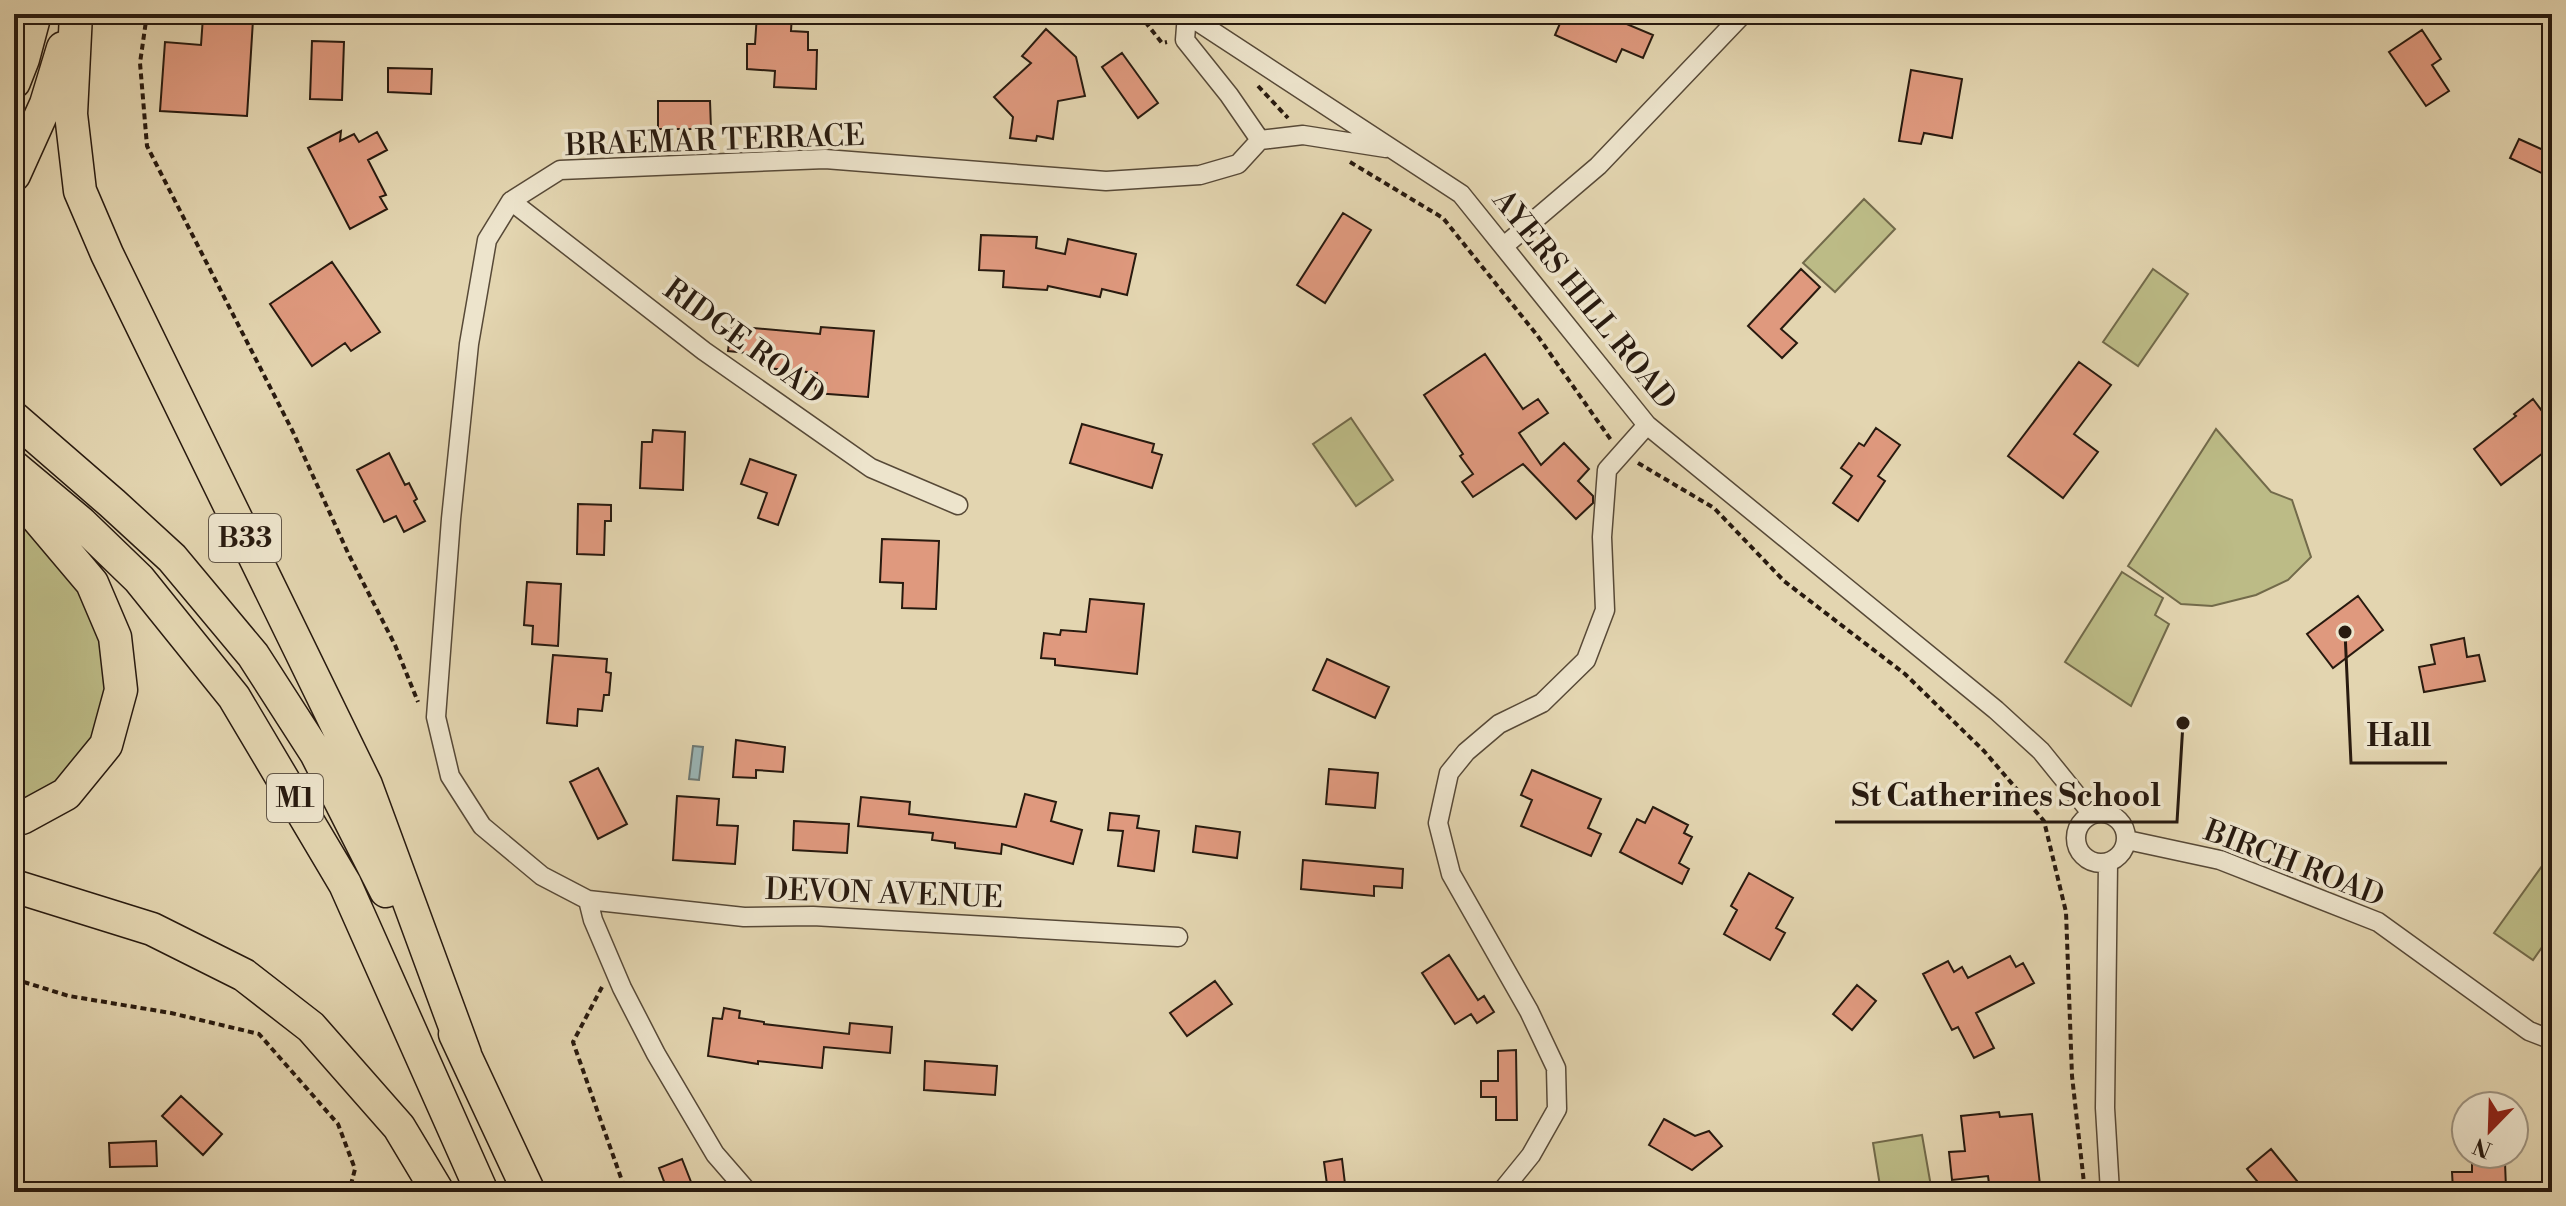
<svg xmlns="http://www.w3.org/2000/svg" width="2566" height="1206" font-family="'Libre Bodoni',serif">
<rect width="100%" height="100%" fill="#e3d5b0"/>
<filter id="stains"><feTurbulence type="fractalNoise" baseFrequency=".0025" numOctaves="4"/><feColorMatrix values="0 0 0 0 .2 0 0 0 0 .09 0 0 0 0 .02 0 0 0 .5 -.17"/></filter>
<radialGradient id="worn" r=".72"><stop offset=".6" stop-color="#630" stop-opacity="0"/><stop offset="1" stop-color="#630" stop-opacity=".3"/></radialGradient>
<path fill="#bcbb86" stroke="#726a4a" stroke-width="2" d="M1864,199L1895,229L1835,292L1803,263Z
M2153,269L2188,294L2138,366L2103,342Z
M1351,418L1393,480L1356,506L1313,444Z
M2216,429L2271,492L2292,500L2311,557L2288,580L2256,595L2212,606L2181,604L2128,566Z
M14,497L115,637L106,745L14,818Z
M2122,572L2163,598L2155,615L2169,624L2131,706L2065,662Z
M2552,852V933L2533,960L2494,933Z
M1922,1135L1932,1192H1881L1873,1143Z"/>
<path fill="#9ab6b7" stroke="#6c7874" stroke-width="2" d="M693,746L703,747L699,780L689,779Z"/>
<path fill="#df997e" stroke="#281a0f" stroke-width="2" d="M757,14H792L791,31L808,32V50H817L816,89L774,87L775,71L747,69V44H755Z
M1564,14H1620L1617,20L1653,35L1643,58L1622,49L1616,62L1555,35Z
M203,17L253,20L247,116L160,111L165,42L201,45Z
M1046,29L1076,57L1085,96L1058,101L1053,139L1037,136L1036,141L1010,138L1013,117L994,97L1031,63L1022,56Z
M2422,30L2441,59L2432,65L2449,91L2426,106L2389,52Z
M312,41L344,42L342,100L310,99Z
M1122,53L1158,103L1138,118L1102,67Z
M388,68L432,69L431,94L388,92Z
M1911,70L1962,79L1952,138L1924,133L1921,144L1899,141Z
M658,101H710L711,129H658Z
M341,131L340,141L354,134L359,142L377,132L387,150L368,160L386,195L380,197L387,209L350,229L308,148Z
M2519,139L2552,154V178L2510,158Z
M1343,213L1371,230L1325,303L1297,285Z
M981,235L1037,237L1036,248L1065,254L1068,239L1136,254L1127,295L1102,289L1100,297L1048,286L1047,290L1003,287L1004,271L979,270Z
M332,262L380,332L351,351L345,343L312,366L270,304Z
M1801,269L1820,287L1781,329L1797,343L1782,358L1748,326Z
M731,326L820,334L821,327L874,331L868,397L815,393L817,373L767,368L769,355L728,351Z
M1485,354L1523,409L1538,399L1548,413L1519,433L1541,465L1564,443L1589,469L1578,481L1593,496V503L1576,519L1523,464L1473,497L1462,482L1473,474L1460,456L1463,454L1424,395Z
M2079,362L2111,385L2074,434L2098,452L2063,498L2008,456Z
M2533,399L2545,415L2552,410V446L2501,485L2474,449L2516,416L2514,414Z
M1082,424L1154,444L1152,452L1162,455L1152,488L1070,463Z
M1876,428L1900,445L1878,476L1885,481L1858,521L1833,503L1852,476L1841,468L1859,443L1864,446Z
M653,430L685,432L683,490L640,488L642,442H652Z
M389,453L405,485L409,483L417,499L414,501L425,521L404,532L396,516L384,522L357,470Z
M750,459L796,475L778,525L758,518L767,493L741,484Z
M578,504L611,505V521H605L604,555L577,554Z
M882,539L939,541L936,609L902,608L903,583L880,582Z
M527,582L561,584L558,646L532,644L533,626L524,625Z
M2358,596L2383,630L2333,668L2307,634Z
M1090,599L1144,604L1137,674L1055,665V659L1041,658L1044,633L1060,635L1061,630L1086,632Z
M2464,638L2467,657L2479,655L2485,681L2424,692L2419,667L2435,664L2431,645Z
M553,655L607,659L606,672L611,673L609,695H604L602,711L578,709L577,726L547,723Z
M1327,659L1389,687L1375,718L1313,690Z
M736,740L785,747L783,772L756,770V778L733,777Z
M598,768L627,824L598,839L570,782Z
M1329,769L1378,773L1375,808L1326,804Z
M1532,770L1601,799L1588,828L1601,834L1591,856L1521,826L1532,800L1521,795Z
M1025,794L1056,802L1051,821L1082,830L1073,864L1002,844L1001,854L955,848V843L932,840L933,833L858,826L861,797L910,802L909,814L1016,827Z
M677,796L719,799L717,825L738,826L735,864L673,860Z
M1653,807L1688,825L1684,833L1692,837L1679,863L1689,869L1682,884L1620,852L1637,819L1645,823Z
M1110,813L1139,816L1137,828L1159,831L1154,871L1118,866L1123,831L1108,830Z
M794,821L849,824L847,853L793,850Z
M1196,826L1240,832L1237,858L1193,852Z
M1303,860L1403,869L1402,888L1374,886V896L1301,889Z
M1749,873L1793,898L1776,928L1785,933L1770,960L1724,934L1737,910L1731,906Z
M1449,955L1478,1000L1484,996L1494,1012L1477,1023L1471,1014L1455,1024L1422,973Z
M2010,956L2016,967L2023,963L2034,983L1976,1013L1994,1048L1974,1058L1958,1027L1952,1030L1923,974L1948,961L1954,972L1962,967L1968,978Z
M1215,981L1232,1004L1187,1036L1170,1013Z
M1857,985L1876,1001L1852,1030L1833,1014Z
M724,1008L740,1011L739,1018L764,1022V1024L849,1034L850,1023L892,1027L890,1053L824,1047L822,1068L758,1061V1064L708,1056L713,1018L722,1019Z
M1516,1050L1517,1120H1496V1097H1481V1081H1498V1051Z
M925,1061L997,1066L995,1095L924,1090Z
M181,1096L222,1134L203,1155L162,1116Z
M1999,1112L2000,1117L2032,1114L2040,1185L1990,1191L1988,1176L1952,1180L1949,1152L1965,1151L1961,1116Z
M1664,1119L1695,1136L1709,1131L1722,1146L1692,1170L1649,1145Z
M156,1141L157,1166L110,1167L109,1143Z
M2271,1149L2306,1192H2266L2247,1169Z
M682,1159L695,1192H668L659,1168Z
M1342,1159L1346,1192H1328L1324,1162Z
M2472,1163H2505L2506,1188L2453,1190L2452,1172H2472Z"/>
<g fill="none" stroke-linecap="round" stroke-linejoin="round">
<g stroke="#574937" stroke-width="21">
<path id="street" d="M1186,14L1461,194L1647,425L1996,710L2041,751L2092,814
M1260,140L1303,135L1386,148
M511,201L704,351L871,468L958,505
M1504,246L1598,166L1743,14
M2076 838a25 25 0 1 1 50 0a25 25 0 1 1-50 0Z
M2127,840L2220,860L2378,922L2529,1031L2552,1040
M2108,863L2105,1108L2110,1192
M588,900L593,920L622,988L656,1054L715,1154L748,1192
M1178,937L813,916L744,917L588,900L542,876L482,826L450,776L436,717L451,519L469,344L487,240L511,201L560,170L825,159L1106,181L1200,175L1238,164L1260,140L1229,95L1185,40L1187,14
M1501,1192L1531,1155L1557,1109L1556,1068L1529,1011L1451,874L1438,823L1449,773L1466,752L1499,724L1542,703L1586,660L1605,610L1602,537L1607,470L1647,425"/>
</g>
<g stroke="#281a0f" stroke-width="35">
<path id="highway" d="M76,14L71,114L80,191L107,254L366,785L465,1054
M14,82L23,59L35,14
M14,175L46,104L63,48
M14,418L112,503L172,558L253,655L316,753L386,891
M14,467L81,523L139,579L234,697L345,884L482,1192
M14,497L32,512L92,583L115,637L121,690L106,745L66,794L22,818H14
M14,886L152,929L244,975L311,1027L399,1127L438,1192
M455,1034L529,1192"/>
</g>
<path stroke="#281a0f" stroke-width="4" stroke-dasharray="6 4" stroke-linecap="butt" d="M147,14L140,63L147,146L293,432L348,553L395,645L418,702
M1139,14L1162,43L1167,42
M1258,86L1288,118
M1350,162L1443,218L1537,335L1611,440
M1638,463L1714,508L1784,581L1905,674L1984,751L2044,821L2066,912L2072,1076L2085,1192
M14,979L69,996L171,1013L259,1034L338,1124L355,1169L349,1192
M602,987L573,1042L626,1192"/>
<use href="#street" stroke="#ede4cc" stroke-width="18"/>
<use href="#highway" stroke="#e3d5b0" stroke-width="32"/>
</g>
<g text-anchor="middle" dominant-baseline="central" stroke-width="7" stroke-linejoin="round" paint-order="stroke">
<g fill="#ede4cc" stroke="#635748" stroke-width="2">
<rect x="209" y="514" width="72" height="48" rx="6"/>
<rect x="267" y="774" width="56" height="48" rx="6"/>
</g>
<g font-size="28" font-weight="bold" fill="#281a0f">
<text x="245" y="538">B33</text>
<text x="295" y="798">M1</text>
</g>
<g font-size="30" fill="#281a0f" stroke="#ede4cc">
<text transform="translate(715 141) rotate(-2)">BRAEMAR TERRACE</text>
<text transform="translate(1584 300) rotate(51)">AYERS HILL ROAD</text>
<text transform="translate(744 342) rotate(36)">RIDGE ROAD</text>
<text transform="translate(2294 864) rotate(21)">BIRCH ROAD</text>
<text transform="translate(884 894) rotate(2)">DEVON AVENUE</text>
</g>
</g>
<path fill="none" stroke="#281a0f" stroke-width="3" d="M2345 632L2351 763H2447M2183 723L2177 822H1835"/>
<g fill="#281a0f" stroke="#ede4cc" stroke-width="3">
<circle cx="2345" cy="632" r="8"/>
<circle cx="2183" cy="723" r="8"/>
</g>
<g font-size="32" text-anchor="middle" font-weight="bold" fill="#281a0f" stroke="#ede4cc" stroke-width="7" stroke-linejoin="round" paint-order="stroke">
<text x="2399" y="746">Hall</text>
<text x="2006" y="806">St Catherines School</text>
</g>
<rect width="2566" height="1206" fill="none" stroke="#e3d5b0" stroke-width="48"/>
<rect x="16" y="16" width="2534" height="1174" fill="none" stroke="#281a0f" stroke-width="4"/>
<rect x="24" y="24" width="2518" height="1158" fill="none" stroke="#281a0f" stroke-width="2"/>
<g transform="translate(2490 1130) rotate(203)"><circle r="38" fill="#ede4cc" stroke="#9e9380" stroke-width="2"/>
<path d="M0-6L14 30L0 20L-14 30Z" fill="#8f2418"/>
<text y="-12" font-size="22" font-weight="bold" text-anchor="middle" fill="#281a0f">N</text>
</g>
<rect width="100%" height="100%" filter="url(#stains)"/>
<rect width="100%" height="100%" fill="url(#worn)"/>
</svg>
